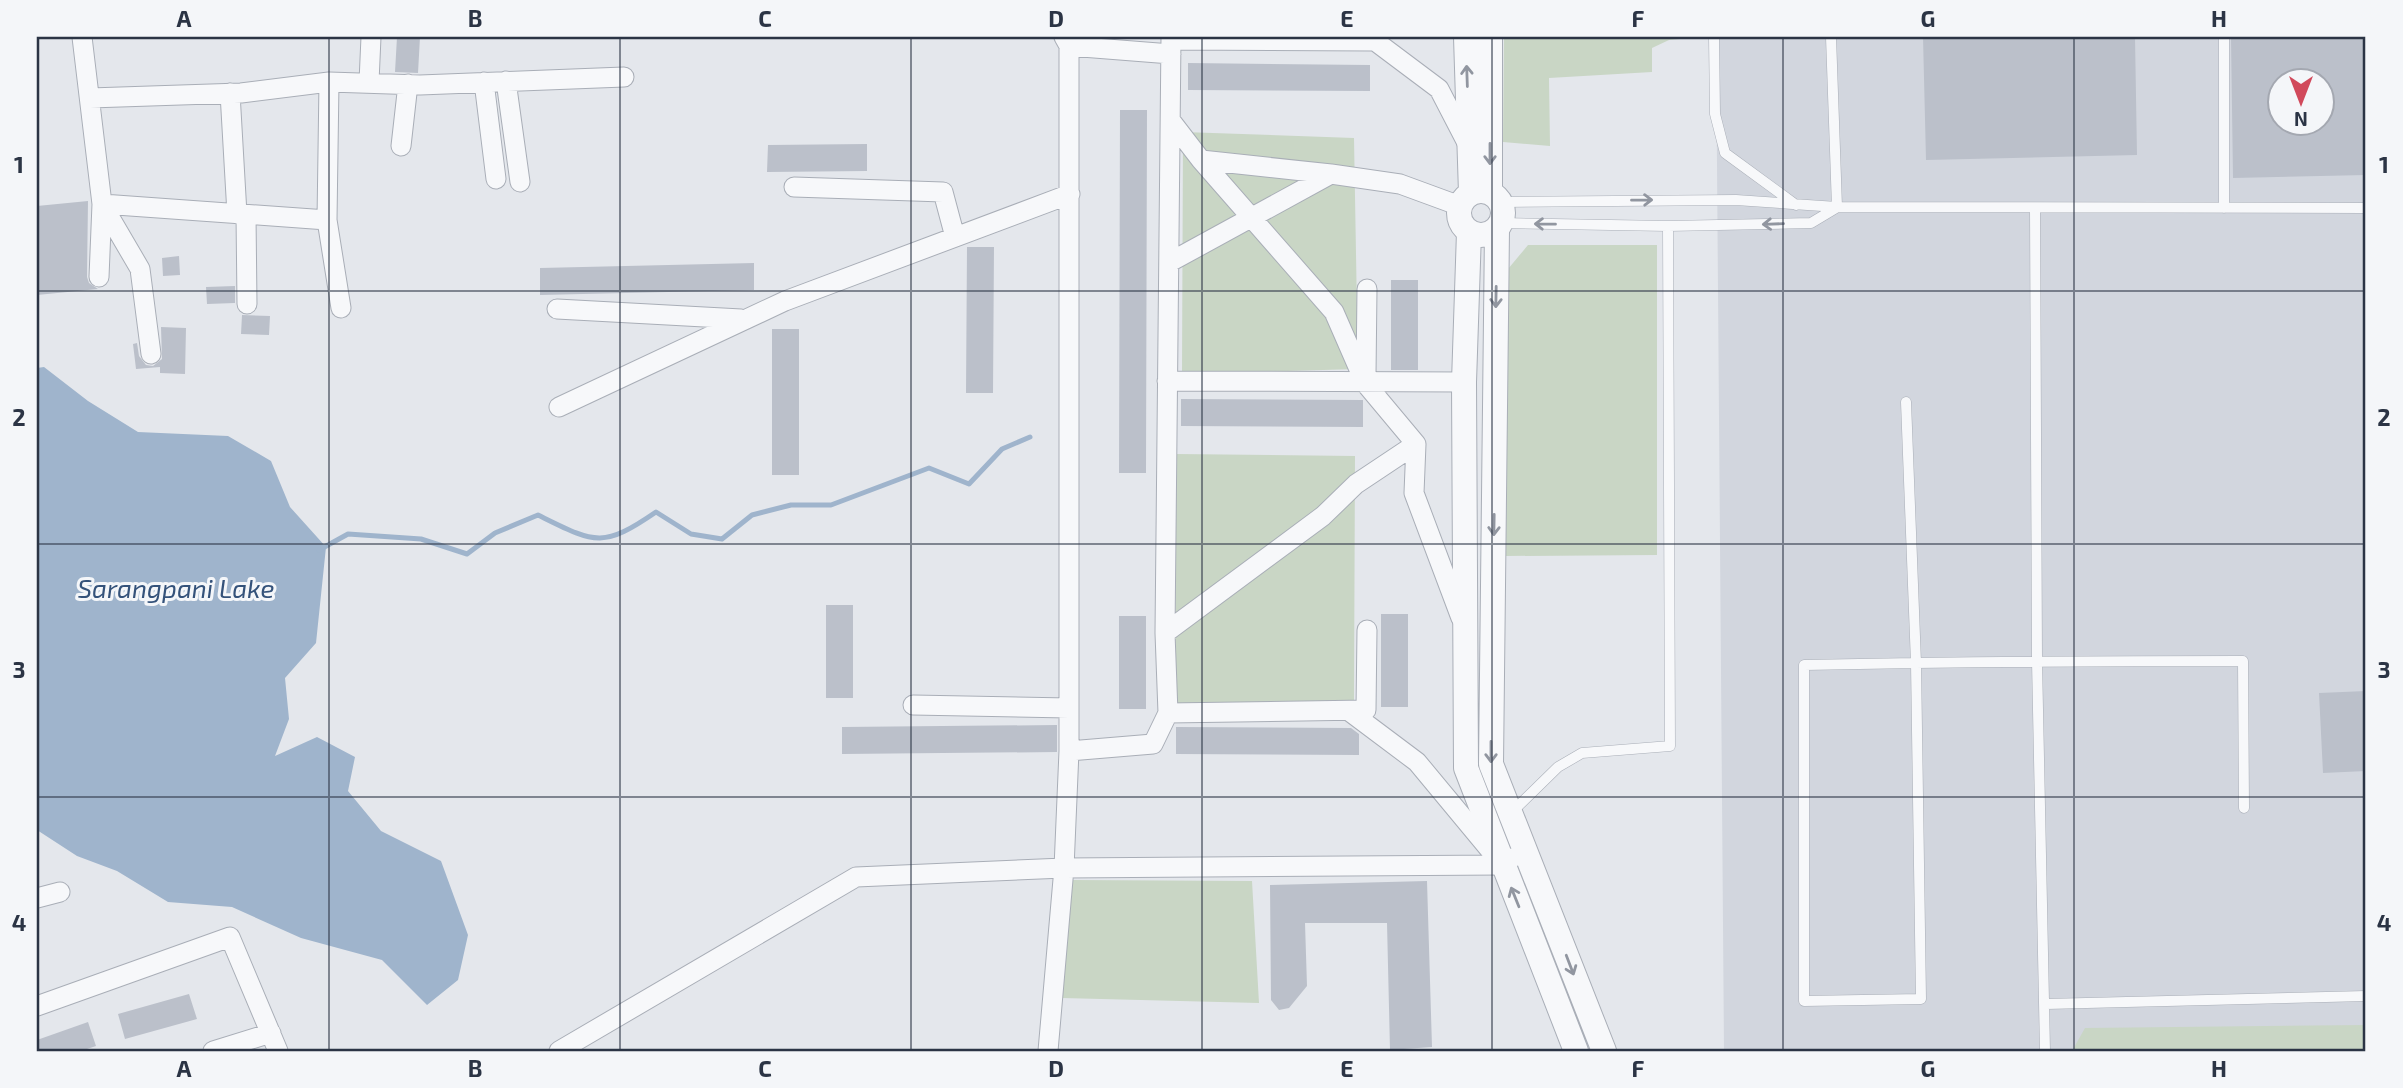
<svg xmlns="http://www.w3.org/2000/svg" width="2403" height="1088" font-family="'Exo 2',sans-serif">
<rect width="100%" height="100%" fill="#e4e7ec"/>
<path fill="#d2d6de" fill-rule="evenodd" d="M1716,37H2366V1051H1724ZM2280,80H2322V122H2280Z"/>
<path fill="#c9d6c5" d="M1504,37H1700L1669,40L1652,48V72L1549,78L1550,146L1503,142Z
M1183,132L1354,138L1358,369L1182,374Z
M1528,245H1657V555L1506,556L1508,269Z
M1176,454L1355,456L1354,701L1175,704Z
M1072,880L1252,881L1259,1003L1062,998Z
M2366,1025V1051H2072L2085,1028Z"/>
<path fill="#9fb4cc" d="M44,367L88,401L138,432L228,436L271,461L290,507L326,547L316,643L285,678L289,719L275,756L317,737L355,757L348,791L381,831L441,861L468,935L458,980L427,1005L382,960L301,938L232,907L168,902L117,871L77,856L37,830V368Z"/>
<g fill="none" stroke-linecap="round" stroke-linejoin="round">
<path stroke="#9fb4cc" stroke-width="5" d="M319,550L348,534L421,539L467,554L495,533L538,515C595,543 602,549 656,512L691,534L722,539L752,515L791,505H831L929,468L969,484L1002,449L1030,437"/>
</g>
<path fill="#bbc0ca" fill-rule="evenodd" d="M397,37H420L418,73L395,72Z
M1923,37H2135L2137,155L1926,160Z
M2231,37H2366V175L2233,178ZM2280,80H2322V122H2280Z
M1188,63L1370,65V91L1188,90Z
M1120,110H1147L1146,473H1119Z
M867,144V171L767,172L768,145Z
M88,201L87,277L89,283L98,289L37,295V206Z
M967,247H994L993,393H966Z
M179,256L180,275L163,276L162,258Z
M754,263V290L540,295V268Z
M1391,280H1418V370H1391Z
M235,286V303L207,304L206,287Z
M242,315L270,316L269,335L241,334Z
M161,327L186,328L185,374L160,373V367L136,369L133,344L137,343L139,356L146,365L153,366L162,359Z
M772,329H799V475H772Z
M1181,399L1363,400V427L1181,426Z
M826,605H853V698H826Z
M1381,614H1408V707H1381Z
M1119,616H1146V709H1119Z
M2366,691V771L2323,773L2319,693Z
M1057,725V752L842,754V727Z
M1176,727L1351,728L1359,734V755L1176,754Z
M1427,881L1432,1047L1390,1050L1387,923H1305L1307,986L1289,1008L1279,1010L1271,1000L1270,885Z
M189,994L197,1019L125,1039L118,1014Z
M88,1022L96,1046L81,1051H37V1040Z"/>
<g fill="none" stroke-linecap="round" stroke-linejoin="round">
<g stroke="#a9aeb7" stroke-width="11">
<path id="service" d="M1714,37L1715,114L1725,153L1796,205
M1831,37L1837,207
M2224,37V208
M1501,202L1736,200L1837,207L2366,208
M2035,208L2037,661L2045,1051
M1501,223L1668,226L1811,223L1836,208
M1906,402L1916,663L1921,999L1804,1001V665C1951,662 2097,661 2243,661L2244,808
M1511,813L1558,767L1582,753L1670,746L1668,226
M2046,1004L2366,996"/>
</g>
<g stroke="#a9aeb7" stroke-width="21">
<path id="minor" d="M82,37L102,204L140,269L151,354
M1171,40L1375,41V37
M1375,41L1439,89L1468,145
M1069,46L1171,54
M506,81L520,182
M369,82L371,37
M484,82L496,179
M230,93L237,214
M90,98L241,93L329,82
M1171,121L1201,160L1334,312L1365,383L1416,444L1414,493L1461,618
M401,146L408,84
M1201,160L1331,174L1400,184L1460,206
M794,187L943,192L955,237
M246,215L247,304
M327,220L341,308
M1170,262L1331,174
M99,277L102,204L327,220L329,82L420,85L624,77
M557,309L741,319
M1366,375L1367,289
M1167,381L1464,382
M559,407L785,301L1070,194
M1165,633L1323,516L1356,484L1416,444
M913,705L1069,708
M1349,711L1417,762L1495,856
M1168,713L1366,710L1367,630
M1069,751L1153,744L1168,713L1165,633L1171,37
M37,898L60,892
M37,1006L230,937L278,1051
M213,1051L271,1033
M559,1051L856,877L1064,868L1502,865L1512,858
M1048,1051L1064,868L1069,751V46L1064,37"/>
</g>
<g stroke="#a9aeb7" stroke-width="26">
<path id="tertiary" d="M1466,37L1471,193
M1459 213a22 22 0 1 1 44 0a22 22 0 1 1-44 0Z
M1490,192V37
M1497,229L1491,764L1604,1051
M1469,232L1464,382L1466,768L1576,1051"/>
</g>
<use href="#service" stroke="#f7f8fa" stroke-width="10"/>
<use href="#minor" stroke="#f7f8fa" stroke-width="19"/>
<use href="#tertiary" stroke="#f7f8fa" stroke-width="24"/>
</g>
<defs><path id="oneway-shaft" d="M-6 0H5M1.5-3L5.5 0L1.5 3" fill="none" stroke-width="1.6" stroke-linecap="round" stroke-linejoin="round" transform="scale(1.75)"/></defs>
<g stroke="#9196a0">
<use href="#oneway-shaft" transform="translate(1467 76) rotate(-92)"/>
<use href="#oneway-shaft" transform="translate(1490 154) rotate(90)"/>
<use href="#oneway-shaft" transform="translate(1642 200) rotate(-1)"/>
<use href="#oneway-shaft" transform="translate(1545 224) rotate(-179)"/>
<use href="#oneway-shaft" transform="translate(1773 224) rotate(178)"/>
<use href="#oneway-shaft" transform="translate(1496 297) rotate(91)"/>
<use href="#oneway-shaft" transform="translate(1494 525) rotate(91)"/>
<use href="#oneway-shaft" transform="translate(1491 752) rotate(90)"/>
<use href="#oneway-shaft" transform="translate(1515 897) rotate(-112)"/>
<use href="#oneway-shaft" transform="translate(1570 965) rotate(69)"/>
</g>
<path fill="none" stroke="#2b3445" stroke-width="2" stroke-opacity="0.55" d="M329,37V1051M620,37V1051M911,37V1051M1202,37V1051M1492,37V1051M1783,37V1051M2074,37V1051M37,291H2366M37,544H2366M37,797H2366"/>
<g text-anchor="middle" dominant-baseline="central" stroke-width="6" stroke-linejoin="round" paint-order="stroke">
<g font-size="26" font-style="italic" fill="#34527a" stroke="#f4f6f9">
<text x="176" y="587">Sarangpani Lake</text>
</g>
</g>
<rect width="2403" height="1088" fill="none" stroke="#f4f6f9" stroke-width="77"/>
<g transform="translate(2301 102) rotate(180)"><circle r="33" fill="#f4f6f9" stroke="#a4a8b1" stroke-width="2"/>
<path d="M0-5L12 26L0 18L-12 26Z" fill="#d1495b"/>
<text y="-10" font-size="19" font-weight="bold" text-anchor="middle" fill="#2b3445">N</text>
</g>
<rect x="38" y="38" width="2326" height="1012" fill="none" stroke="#2b3445" stroke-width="2.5"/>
<g font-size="23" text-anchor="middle" font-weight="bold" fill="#2b3445">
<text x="184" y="27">A</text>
<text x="475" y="27">B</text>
<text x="765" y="27">C</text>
<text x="1056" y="27">D</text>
<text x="1347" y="27">E</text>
<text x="1638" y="27">F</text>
<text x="1928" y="27">G</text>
<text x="2219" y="27">H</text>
<text x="19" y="173">1</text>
<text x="2384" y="173">1</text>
<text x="19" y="426">2</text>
<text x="2384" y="426">2</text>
<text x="19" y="678">3</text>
<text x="2384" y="678">3</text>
<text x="19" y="931">4</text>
<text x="2384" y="931">4</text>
<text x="184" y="1077">A</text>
<text x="475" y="1077">B</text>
<text x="765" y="1077">C</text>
<text x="1056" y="1077">D</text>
<text x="1347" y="1077">E</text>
<text x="1638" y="1077">F</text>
<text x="1928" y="1077">G</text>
<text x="2219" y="1077">H</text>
</g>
</svg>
